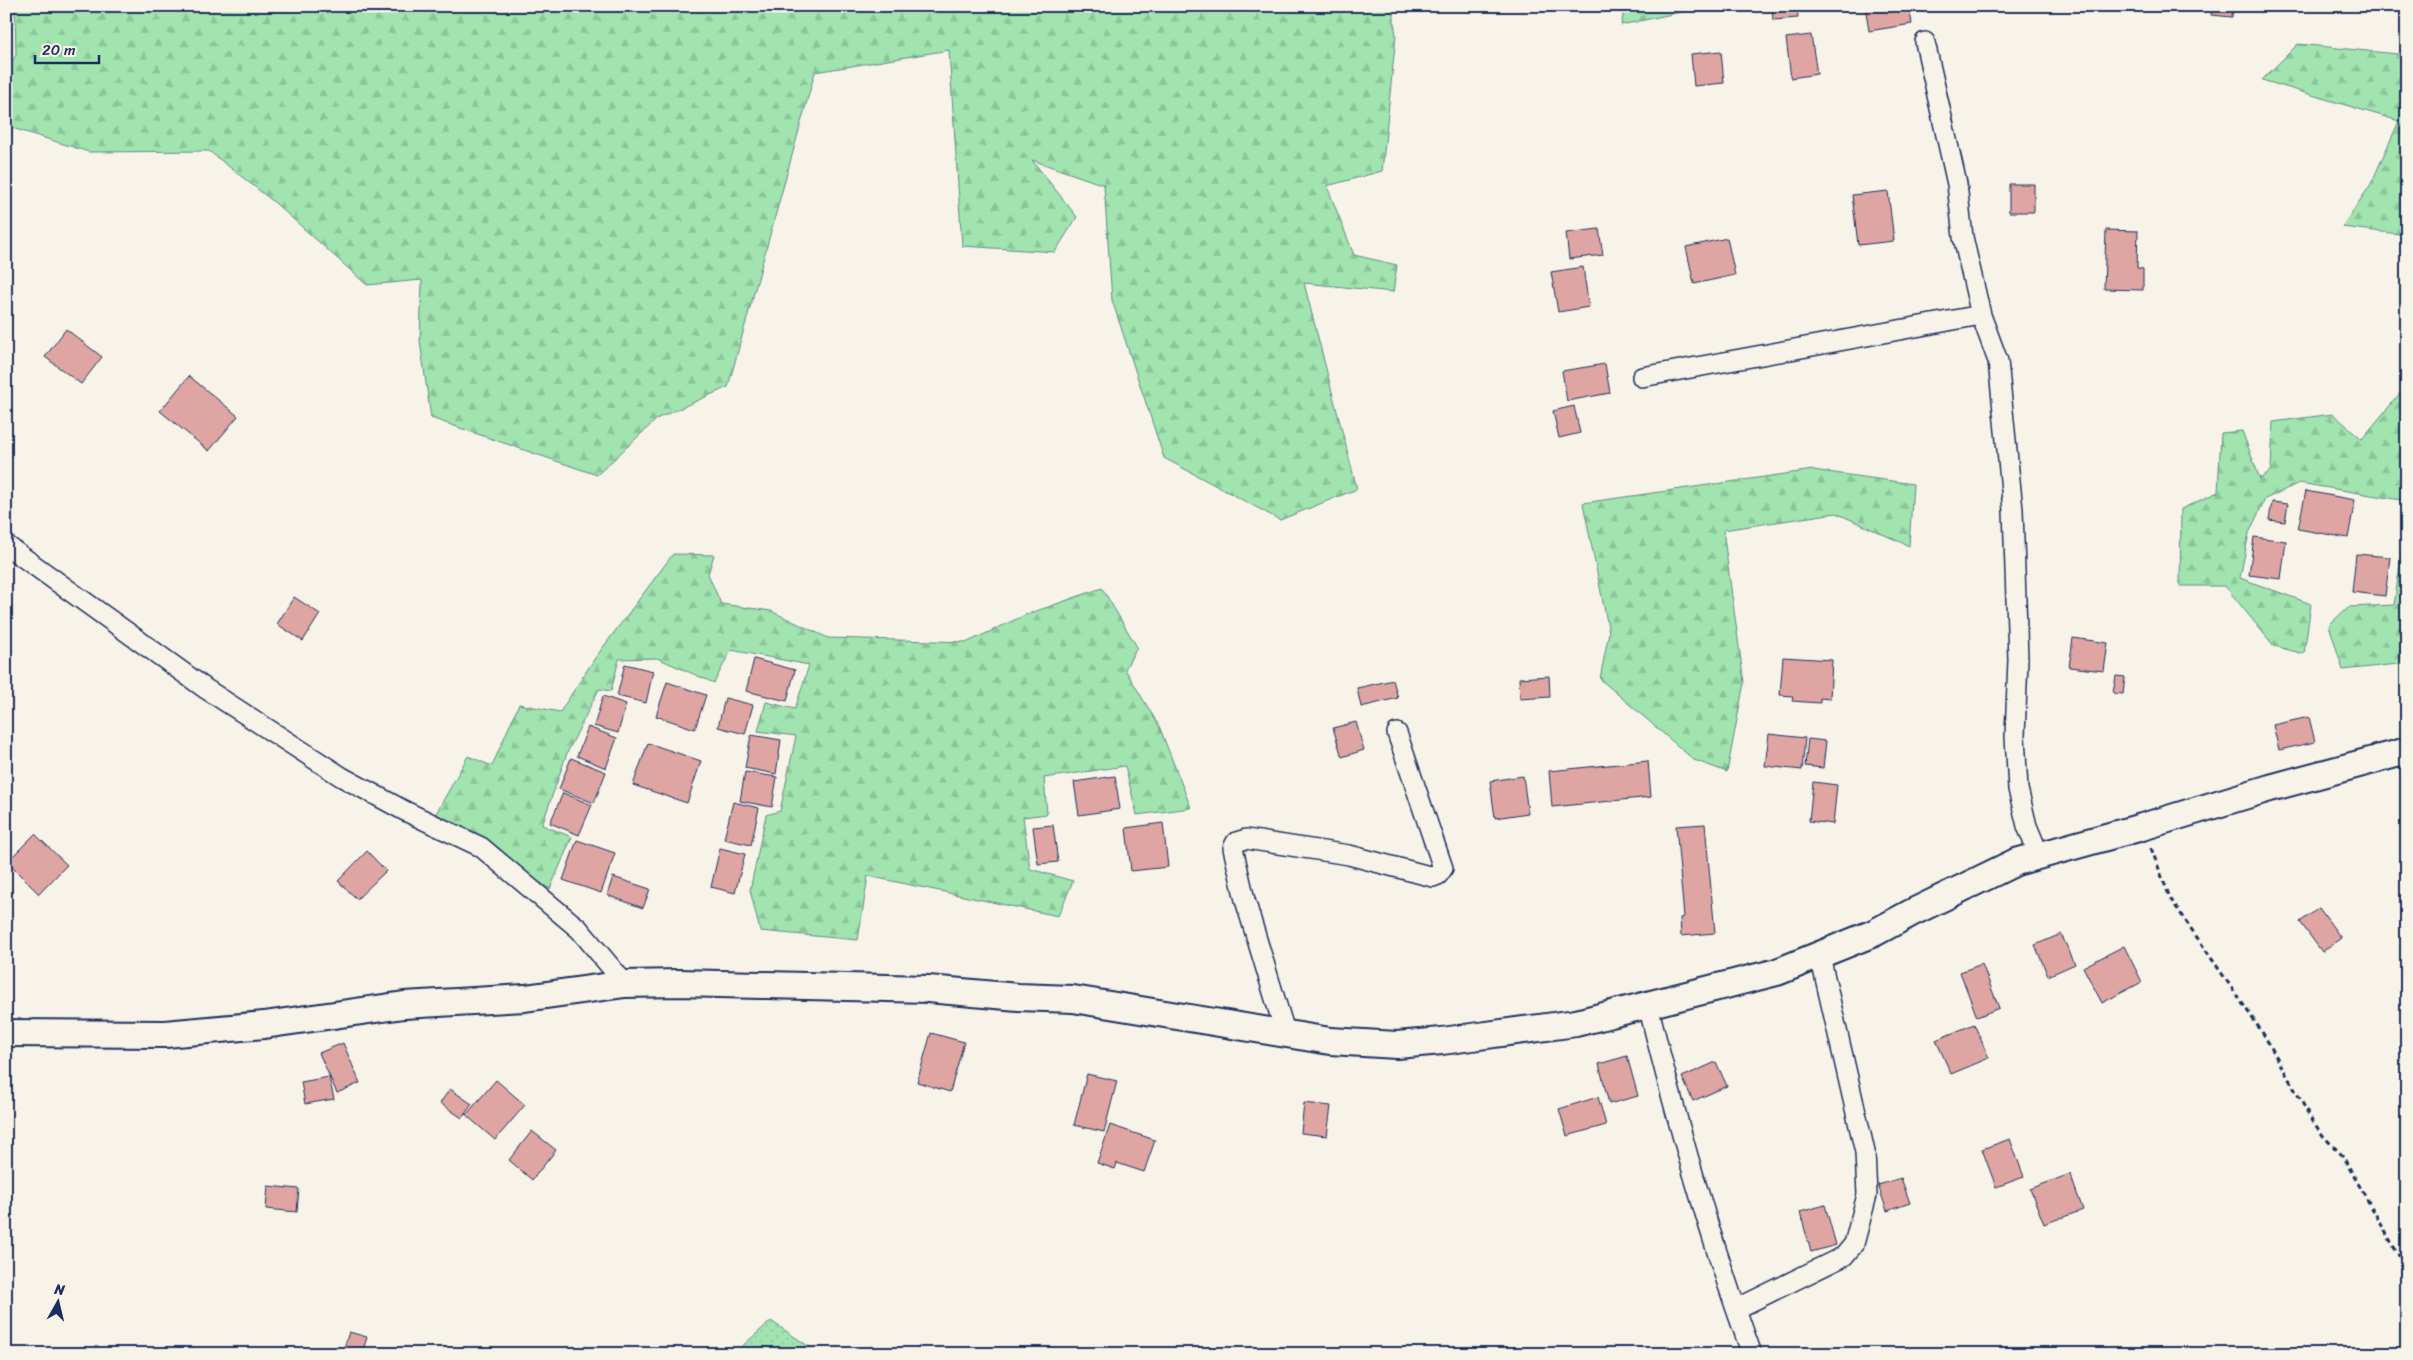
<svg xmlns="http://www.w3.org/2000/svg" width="2413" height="1360" font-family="Sriracha,sans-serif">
<defs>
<pattern id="grass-dots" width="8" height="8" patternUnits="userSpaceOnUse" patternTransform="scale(1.25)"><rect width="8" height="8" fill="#a1e4af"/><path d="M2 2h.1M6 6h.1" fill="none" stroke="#8ac499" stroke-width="1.8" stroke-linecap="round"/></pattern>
<pattern id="forest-firs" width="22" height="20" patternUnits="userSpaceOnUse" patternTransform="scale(1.25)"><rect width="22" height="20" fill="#a1e4af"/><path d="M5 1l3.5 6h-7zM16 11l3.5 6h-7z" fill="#8ac499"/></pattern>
</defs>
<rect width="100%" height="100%" fill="#f7f3e8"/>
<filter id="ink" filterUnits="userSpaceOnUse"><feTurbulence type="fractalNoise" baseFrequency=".02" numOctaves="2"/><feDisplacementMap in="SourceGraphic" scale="10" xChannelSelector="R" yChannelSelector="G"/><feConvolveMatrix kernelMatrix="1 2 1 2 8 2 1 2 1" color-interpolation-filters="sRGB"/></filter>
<g filter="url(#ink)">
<path fill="url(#grass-dots)" stroke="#5e8a86" d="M771,1321L820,1354H733Z"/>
<path fill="url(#forest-firs)" stroke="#5e8a86" d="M15,6H1392L1396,36L1382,171L1327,186L1354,255L1397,265L1393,292L1304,283L1357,489L1280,520L1164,458L1112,300L1104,185L1032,160L1077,217L1055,252L962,246L949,50L815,72L728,387L658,418L597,475L431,418L420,341L422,280L367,285L274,202L209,151L89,152L6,126V70L16,55Z
M1625,6H1700V8L1621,25Z
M2298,44L2407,55V235L2342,227L2371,184L2399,121L2262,80Z
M2407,385V501L2299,483L2265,499L2249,533L2240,578L2311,604L2304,654L2274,646L2225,586H2180L2181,509L2218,492L2221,433L2242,431L2260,479L2271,470L2273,422L2333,414L2362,439Z
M1813,470L1913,484L1909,546L1836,513L1723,530L1744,683L1727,772L1694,760L1600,679L1609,632L1583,503Z
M2407,518V663L2343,670L2329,625L2348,607L2394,605Z
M673,554L714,555L708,574L721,604L771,611L828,638L968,642L1025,615L1102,588L1137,647L1125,669L1159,726L1191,808L1137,815L1125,766L1044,778L1047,814L1023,817L1030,869L1073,881L1058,916L868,876L858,940L760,931L750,890L766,815L780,811L796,736L758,731L766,702L795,709L809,665L731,650L714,683L657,658L619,659L611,691L599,689L567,753L542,825L572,837L550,889L434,817L468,756L492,766L519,704L560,712L595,658Z"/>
<path fill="#dfa5a3" stroke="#1b2f5e" d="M1772,6H1797L1798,18L1773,20Z
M1865,6H1909L1912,24L1869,31Z
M2212,6H2233L2232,17L2211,15Z
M1811,35L1817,74L1791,78L1786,38Z
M1721,51L1724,83L1694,86L1691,54Z
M2009,184H2034V212H2009Z
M1888,191L1894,241L1858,245L1852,195Z
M1599,229L1603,255L1569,259L1566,233Z
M2106,230L2138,231L2137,268L2143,269V290L2104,289Z
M1727,238L1735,275L1694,284L1686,247Z
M1583,267L1589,307L1558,312L1551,272Z
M66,329L102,357L81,384L45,357Z
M1605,364L1610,393L1567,401L1562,371Z
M189,376L238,416L209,451L160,411Z
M1574,406L1580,433L1559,438L1553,411Z
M2306,491L2355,500L2348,538L2298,529Z
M2272,502L2288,504L2285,522L2269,520Z
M2254,537L2286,541L2281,579L2249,575Z
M2356,554L2390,557L2385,596L2352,592Z
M294,597L320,614L303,641L277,624Z
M2073,638L2108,643L2104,671L2069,667Z
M1783,657L1832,660L1830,699L1820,698V703L1792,701L1793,696L1780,695Z
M754,659L795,670L787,701L746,691Z
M625,664L653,671L646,703L617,696Z
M1549,676L1550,697L1520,699L1519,678Z
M2116,676L2125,677L2123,694L2113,693Z
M1393,680L1398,698L1361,707L1357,688Z
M667,682L706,695L695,729L656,716Z
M603,696L626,704L618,733L594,726Z
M725,698L753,705L745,734L718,727Z
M2309,717L2315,742L2279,750L2273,725Z
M1356,722L1364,750L1342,757L1333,728Z
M588,727L617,738L606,768L577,756Z
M1769,734L1805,738L1802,770L1765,766Z
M751,735L781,740L776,774L745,768Z
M1808,739L1826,741L1823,768L1805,766Z
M648,743L701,761L687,803L633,785Z
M571,758L606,772L594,803L559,789Z
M1648,761L1651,797L1552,807L1549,771Z
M745,772L777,777L772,807L740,801Z
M1115,776L1120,809L1079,815L1074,782Z
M1523,776L1528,813L1495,818L1490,781Z
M1813,782L1837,785L1833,824L1809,821Z
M563,793L592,805L579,835L550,823Z
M733,802L759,808L751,845L724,839Z
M1163,823L1168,867L1131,871L1126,828Z
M1705,824L1715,933L1681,936L1680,918L1684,917L1676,826Z
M1053,825L1058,862L1038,864L1033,827Z
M35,834L67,865L39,894L7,862Z
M577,840L615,853L601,893L563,880Z
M720,848L745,854L735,893L711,887Z
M367,851L386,871L357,899L338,881Z
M613,877L650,889L643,908L607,895Z
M2319,908L2341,938L2322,952L2300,922Z
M2061,934L2075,964L2048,976L2035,945Z
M2124,946L2142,982L2102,1003L2083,967Z
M1982,964L1999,1008L1977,1017L1960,972Z
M1974,1024L1989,1058L1951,1074L1936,1040Z
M931,1033L964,1042L950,1092L917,1082Z
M343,1043L360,1083L337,1093L319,1053Z
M1627,1056L1638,1096L1609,1104L1599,1064Z
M1716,1062L1727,1086L1693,1101L1682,1077Z
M1087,1074L1117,1081L1104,1132L1074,1125Z
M329,1077L334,1099L305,1104L301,1082Z
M496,1080L525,1105L495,1140L466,1115Z
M450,1089L472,1104L462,1118L440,1103Z
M1598,1097L1606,1125L1567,1136L1559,1109Z
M1304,1103L1331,1106L1327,1136L1301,1133Z
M1110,1125L1155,1140L1144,1172L1117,1163L1115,1169L1097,1163Z
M532,1131L556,1150L532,1180L509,1160Z
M2010,1139L2024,1177L1996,1187L1982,1149Z
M2070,1174L2083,1210L2044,1224L2030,1189Z
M1901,1178L1910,1203L1887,1211L1878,1185Z
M268,1186L299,1189L297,1212L266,1209Z
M1825,1205L1836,1245L1811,1252L1800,1212Z
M349,1332L367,1337L362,1354H342Z"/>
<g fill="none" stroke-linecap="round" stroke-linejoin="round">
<g stroke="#1b2f5e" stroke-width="22">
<path id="street" d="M1925,42L1957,184L1963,237L1981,315L1998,361L2013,510L2018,659L2015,736L2018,789L2027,826L2039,855
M1642,377L1981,315
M6,545L206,689L342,777L405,811L481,847L579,929L625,984
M1648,1005C1677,1123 1710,1240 1752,1354
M1286,1035L1245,900L1233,848L1236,842L1246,839L1349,855L1433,877L1438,875L1443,868L1397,733
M1736,1309L1844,1256L1854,1244L1867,1195L1865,1152L1820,956"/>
</g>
<g stroke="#1b2f5e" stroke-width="30">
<path id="secondary" d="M6,1033L165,1034L264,1025L404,1005L525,998L625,984L679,983L928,989L1018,997L1073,999L1330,1041L1397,1045L1442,1041L1576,1023L1777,972L1874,933L1911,913L2016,862L2142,827L2270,788L2407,751"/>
</g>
<path stroke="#1b2f5e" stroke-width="3" stroke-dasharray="5 4" stroke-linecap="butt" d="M2151,848L2170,898L2264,1035L2312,1120L2324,1137L2342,1155L2407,1270"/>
<use href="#street" stroke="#f7f3e8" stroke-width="19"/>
<use href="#secondary" stroke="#f7f3e8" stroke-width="26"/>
</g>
</g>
<rect width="2413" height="1360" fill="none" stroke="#f7f3e8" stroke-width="25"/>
<rect x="12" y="12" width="2388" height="1335" fill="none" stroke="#1b2f5e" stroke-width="2" filter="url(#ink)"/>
<g transform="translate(58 1302) rotate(8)" stroke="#f7f3e8" stroke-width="4" paint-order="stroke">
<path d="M0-4L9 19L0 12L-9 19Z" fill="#1b2f5e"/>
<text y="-8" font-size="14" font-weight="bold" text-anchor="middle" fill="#1b2f5e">N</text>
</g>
<path d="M35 55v8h64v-8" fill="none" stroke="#1b2f5e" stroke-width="2.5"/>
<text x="42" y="55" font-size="15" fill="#1b2f5e" stroke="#f7f3e8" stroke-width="4" paint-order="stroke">20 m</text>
</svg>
